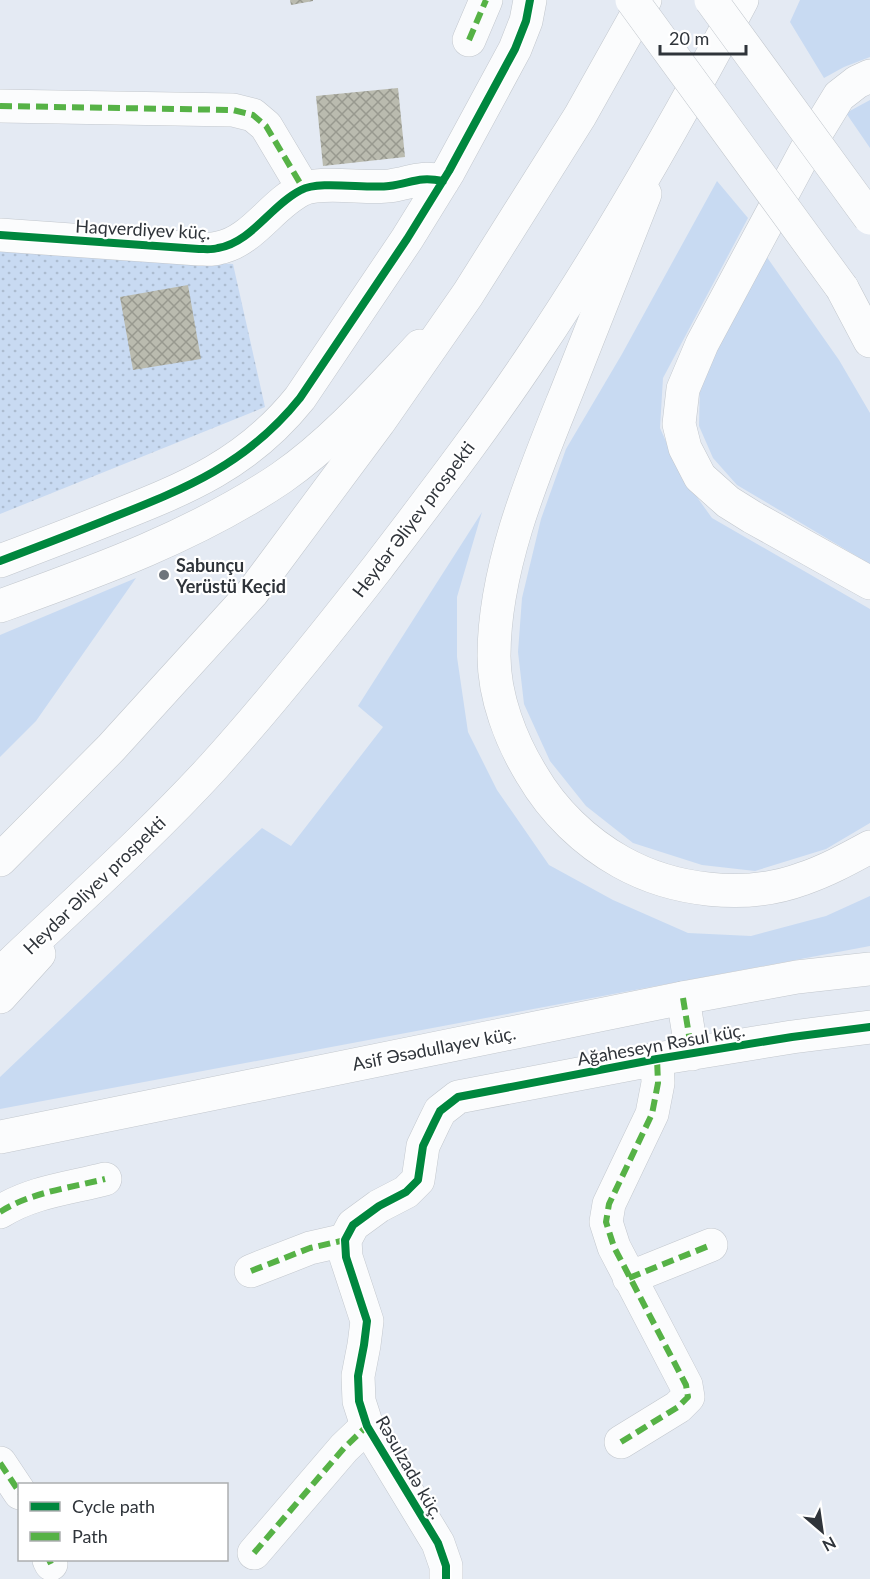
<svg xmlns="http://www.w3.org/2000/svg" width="870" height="1579" font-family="Lato,sans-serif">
<defs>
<pattern id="park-dots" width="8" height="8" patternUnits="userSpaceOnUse" patternTransform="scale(1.5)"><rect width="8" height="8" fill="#c8daf2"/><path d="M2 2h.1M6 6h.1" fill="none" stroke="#acbcd0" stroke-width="1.8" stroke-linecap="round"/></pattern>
<pattern id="building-cross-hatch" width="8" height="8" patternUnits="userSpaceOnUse" patternTransform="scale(1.5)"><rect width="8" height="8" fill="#babbaf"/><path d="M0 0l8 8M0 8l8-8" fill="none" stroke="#98998f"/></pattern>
</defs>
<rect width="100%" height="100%" fill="#e4eaf3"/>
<path fill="#c8daf2" d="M800,0H870V57L844,67L824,78L790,22Z
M870,100V148L846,113Z
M717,181L748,218L663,378L660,428L681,475L712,518L870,609V823L826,849L755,871L702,865L633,843L586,806L550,761L524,704L518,652L522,598L541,519L566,449L622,354Z
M764,253L839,360L870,413V564L737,485L713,458L699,426L700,383Z
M482,512L457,597V657L468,732L497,790L549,865L613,900L688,933L751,936L826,916L870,896V946L0,1109V1077L262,828L291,846L383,727L358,706Z
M136,578L36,721L0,757V635Z"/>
<path fill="url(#park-dots)" d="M0,251L233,264L265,407L0,514Z"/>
<path fill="url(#building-cross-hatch)" d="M290,0H313V1L291,5Z
M398,88L405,157L323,166L316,96Z
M188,285L201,359L133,370L120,297Z"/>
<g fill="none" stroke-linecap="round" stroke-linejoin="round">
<g stroke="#c2c7cd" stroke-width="34">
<path id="minor" d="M469,40L486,0
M0,106L233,110L253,115L266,126L303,188
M0,235L199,249C205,249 212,250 218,248C252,242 271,205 301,190C319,180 366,189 389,186C412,183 418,176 443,181
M0,561C37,547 74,533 111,518C187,488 247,464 300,398L407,239L449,171L515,49L526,21L530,0
M683,998L692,1054
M0,1212C31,1192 70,1188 105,1179
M251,1271L310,1248L345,1240
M629,1278L711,1245
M621,1442L678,1407L688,1397L686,1385L614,1247L606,1222L609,1204L652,1114L658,1083L657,1059
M0,1463L20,1493
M254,1553L344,1448L367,1426
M49,1560L51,1564
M446,1579V1566L438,1543L367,1426L359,1401L358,1376L364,1345L367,1321L346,1257L345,1240L353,1225L379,1206L406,1192L418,1180L423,1146L434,1123L440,1111L458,1097L657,1059L792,1037L870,1027"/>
</g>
<g stroke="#c2c7cd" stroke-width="34">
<path id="major" d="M870,76L857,82L839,96L806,150L702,344L683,389L679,424L685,448L700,477L728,502L752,517L870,583
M645,194C619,259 593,325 567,391C534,473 494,567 494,656C494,697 511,741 532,775C553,811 585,842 621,862C673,891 745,900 802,879C826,871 848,859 870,847
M842,288L870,341
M0,606C97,571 195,536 281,478C333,442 377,392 420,346
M0,997L39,954
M0,1137L683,998L797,977L870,969"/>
</g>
<g stroke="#c2c7cd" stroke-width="34">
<path id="highway" d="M0,860L111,748L252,593L379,422L468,294L580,116L645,0
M0,974C71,906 146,840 213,767C271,703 325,635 378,567C432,496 486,426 535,352C611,239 678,120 742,0"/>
</g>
<use href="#minor" stroke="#fbfcfd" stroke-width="33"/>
<use href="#major" stroke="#fbfcfd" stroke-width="33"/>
<use href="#highway" stroke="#fbfcfd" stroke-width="33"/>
<g stroke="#c2c7cd" stroke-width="34" stroke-linecap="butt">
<path id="major-bridge" d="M632,0L842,288
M711,0L870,218"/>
</g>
<use href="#major-bridge" stroke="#fbfcfd" stroke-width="33"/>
<path stroke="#56b246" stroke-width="6" stroke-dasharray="12 6" stroke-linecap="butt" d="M469,40L486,0
M0,106L233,110L253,115L266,126L303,188
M683,998L692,1054
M0,1212C31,1192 70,1188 105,1179
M251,1271L310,1248L345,1240
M629,1278L711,1245
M621,1442L678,1407L688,1397L686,1385L614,1247L606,1222L609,1204L652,1114L658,1083L657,1059
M0,1463L20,1493
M254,1553L344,1448L367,1426
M49,1560L51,1564"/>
<g stroke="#fff" stroke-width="11">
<path id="cycleway" d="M0,235L199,249C205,249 212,250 218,248C252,242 271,205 301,190C319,180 366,189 389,186C412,183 418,176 443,181
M0,561C37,547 74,533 111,518C187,488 247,464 300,398L407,239L449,171L515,49L526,21L530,0
M446,1579V1566L438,1543L367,1426L359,1401L358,1376L364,1345L367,1321L346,1257L345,1240L353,1225L379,1206L406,1192L418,1180L423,1146L434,1123L440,1111L458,1097L657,1059L792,1037L870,1027"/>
</g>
<use href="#cycleway" stroke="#00873e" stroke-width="8"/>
</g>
<circle fill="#6e747b" stroke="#fff" stroke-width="2" cx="164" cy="575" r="6"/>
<g text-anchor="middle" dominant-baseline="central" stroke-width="4.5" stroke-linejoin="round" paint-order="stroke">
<g font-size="18" fill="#2f343a" stroke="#fff">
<text transform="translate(143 229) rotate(3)">Haqverdiyev küç.</text>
<text transform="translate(413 519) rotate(-53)">Heydər Əliyev prospekti</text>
<text transform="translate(94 885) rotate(-44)">Heydər Əliyev prospekti</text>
<text transform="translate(661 1044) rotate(-10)">Ağaheseyn Rəsul küç.</text>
<text transform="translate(434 1048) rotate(-11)">Asif Əsədullayev küç.</text>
<text transform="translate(410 1467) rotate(60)">Rəsulzadə küç.</text>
</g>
<g font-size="18" font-weight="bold" fill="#2f343a" stroke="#fff" text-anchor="start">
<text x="176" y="565">Sabunçu<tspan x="176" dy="21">Yerüstü Keçid</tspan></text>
</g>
</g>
<rect x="18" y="1483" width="210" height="78" fill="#ffffff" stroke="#acaeb0" stroke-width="1.5"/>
<rect x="30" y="1502" width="30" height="9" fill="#00873e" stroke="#acaeb0" stroke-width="1.5"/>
<text x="72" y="1513" font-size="18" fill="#2f343a">Cycle path</text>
<rect x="30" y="1532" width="30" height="9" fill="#56b246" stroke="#acaeb0" stroke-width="1.5"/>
<text x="72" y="1543" font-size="18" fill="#2f343a">Path</text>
<g transform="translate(822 1531) rotate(151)" stroke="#ffffff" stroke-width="4.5" paint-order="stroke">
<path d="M0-4.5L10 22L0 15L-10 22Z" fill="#2f343a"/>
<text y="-9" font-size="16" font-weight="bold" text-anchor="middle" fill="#2f343a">N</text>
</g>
<path d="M660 45v9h86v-9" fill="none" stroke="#2f343a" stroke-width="3"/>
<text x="669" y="45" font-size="18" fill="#2f343a" stroke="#ffffff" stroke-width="4.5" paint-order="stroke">20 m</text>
</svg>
